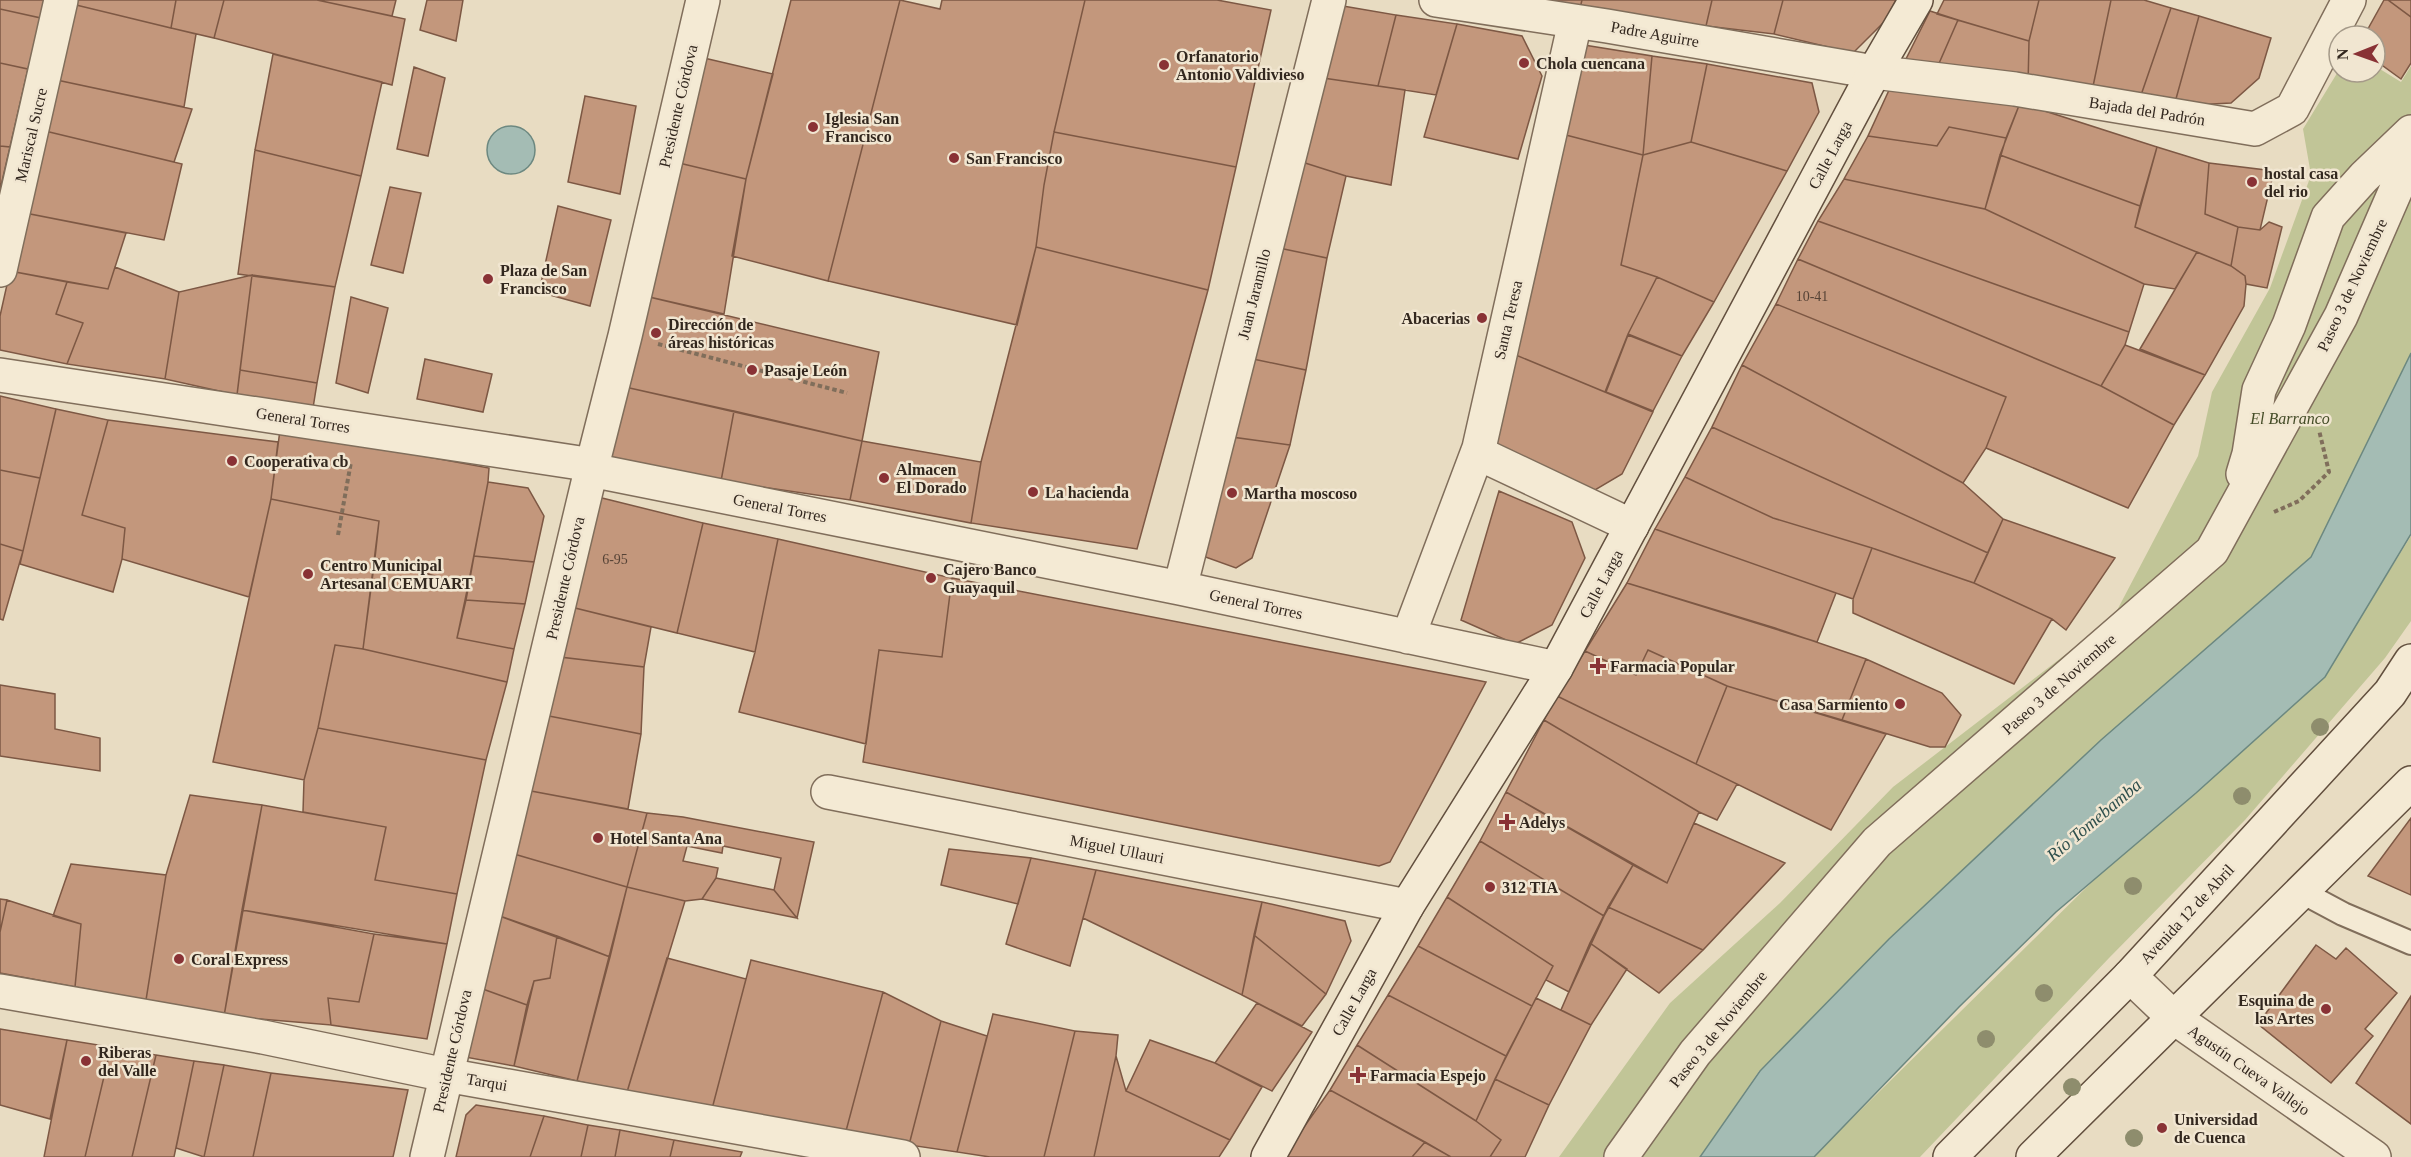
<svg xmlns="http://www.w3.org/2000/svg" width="2411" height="1157" font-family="Georgia,serif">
<rect width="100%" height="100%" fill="#e8dcc2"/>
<path fill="#c1c597" d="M2375,66L2401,82L2411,66V355L2310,561L2087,753L1759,1071L1700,1157H1559L1670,1003L1780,903L1893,787L2113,618L2198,456L2212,392L2270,288L2311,175L2303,129L2339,70V72H2375Z
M2411,536V621L2385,658L2245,820L2109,958L1920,1157H1813L2097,877L2322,679Z"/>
<path fill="#a4bcb4" stroke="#6c8880" stroke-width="1.5" d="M487 150a24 24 0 1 1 48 0a24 24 0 1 1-48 0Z
M2411,353V534L2325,677L2196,793L2056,912L1959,1007L1814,1157H1700L1760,1071L1889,939L2101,740L2311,557Z"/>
<path fill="#c3977c" stroke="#7d5844" stroke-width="1.5" d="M0,0H44L41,18L0,9Z
M73,0H176L171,28L72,4Z
M176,0H224L214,38L171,28Z
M224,0H317L405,19L392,85L214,38Z
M317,0H396L392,16Z
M427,0H463L456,41L420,30Z
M791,0H900L828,281L732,256L746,179Z
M900,0L940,9L942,0H1085L1054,132L1044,185L1036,247L1017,325L828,281Z
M1085,0H1217L1271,10L1236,167L1054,132Z
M1536,0H1582L1580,8Z
M1582,0H1712L1706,26L1580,8Z
M1712,0H1783L1774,34L1706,26Z
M1783,0H1896L1885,21L1853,53L1774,34Z
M1944,0H2039L2029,41L1937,14Z
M2039,0H2111L2091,96L2028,85L2029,41Z
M2111,0H2144L2171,8L2139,101L2091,96Z
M2384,0H2388L2411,17V63L2401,79L2375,60V36H2364Z
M2388,0H2411V17Z
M72,4L196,34L184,107L52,79Z
M1343,6L1396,15L1378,86L1323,78Z
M2171,8L2199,16L2174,106L2139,101Z
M0,9L41,18L28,69L0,63Z
M1930,11L1958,20L1937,68L1904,63Z
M1396,15L1457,24L1436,95L1378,86Z
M2199,16L2271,38L2259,78L2231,103L2174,106Z
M1958,20L2029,41L2028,85L1937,68Z
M1457,24L1522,36L1542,76L1518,159L1424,137Z
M1584,45L1652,56L1643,155L1562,134Z
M273,54L382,82L361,176L255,150Z
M1652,56L1707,64L1691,142L1643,155Z
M704,58L773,74L746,179L679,163Z
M0,63L28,69L10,147L0,146Z
M1707,64L1812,83L1819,112L1787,171L1691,142Z
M414,67L445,78L428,156L397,149Z
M1323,78L1405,90L1391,185L1346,176L1302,162Z
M52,79L192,109L174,162L41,130Z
M1890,88L2020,103L2006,138L1949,127L1937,146L1868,136Z
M585,96L636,106L620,194L568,182Z
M2020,103L2157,147L2140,206L2000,155Z
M1949,127L2006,138L1985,209L1844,179L1868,136L1937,146Z
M41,130L182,164L164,240L20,212Z
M1054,132L1236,167L1208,290L1036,247L1044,185Z
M1562,134L1643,155L1621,265L1657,277L1628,334L1605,392L1511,353Z
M1691,142L1787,171L1714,302L1657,277L1621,265L1643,155Z
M0,146L10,147L0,190Z
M2157,147L2209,163L2205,214L2238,227L2231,266L2135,227Z
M255,150L361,176L335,287L238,274Z
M2000,155L2140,206L2135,227L2197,252L2175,289L2144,284L1985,209Z
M1302,162L1346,176L1327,258L1279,248Z
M679,163L746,179L724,314L645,296Z
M2209,163L2274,171L2260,230L2238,227L2205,214Z
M1844,179L1985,209L2144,284L2129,332L1818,221Z
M390,187L421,193L403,273L371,265Z
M558,206L611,220L590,306L539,292Z
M20,212L126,233L108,289L10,271Z
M1818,221L2129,332L2125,345L2101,386L1798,259Z
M2269,222L2282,227L2267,288L2246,284L2245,276L2231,266L2238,227L2260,230Z
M1036,247L1208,290L1137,549L971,523L981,462Z
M1279,248L1327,258L1306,370L1253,359Z
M2197,252L2231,266L2245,276L2246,284L2244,306L2205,375L2140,349Z
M1798,259L2101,386L2174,425L2128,508L1986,448L2006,397L1776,304Z
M115,267L179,292L165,379L67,364L83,323L56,314L67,282L108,289Z
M10,271L67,282L56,314L83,323L67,364L0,350V316Z
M252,275L335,287L317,383L240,370Z
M252,275L237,395L165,379L179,292Z
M1657,277L1714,302L1682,356L1628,334Z
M645,296L879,352L862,441L625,387Z
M351,297L388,308L368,393L336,383Z
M1776,304L2006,397L1986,448L1963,483L1742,365Z
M1628,335L1682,356L1653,411L1606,392Z
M2125,345L2205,375L2174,425L2101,386Z
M1511,353L1653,412L1622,474L1595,490L1498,448L1491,421Z
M425,359L492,374L483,412L417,399Z
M1253,359L1306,370L1290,445L1232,437Z
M1742,365L1963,483L2003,519L1988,553L1712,427Z
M240,370L317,383L313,408L237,395Z
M625,387L734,411L721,481L607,461Z
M0,396L56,409L40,478L0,470Z
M56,409L108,420L82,515L125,528L122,559L113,592L20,564Z
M734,411L862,441L850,500L721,481Z
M108,420L278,442L271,499L249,597L122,559L125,528L82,515Z
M1712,427L1988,553L1974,583L1872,548L1773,518L1685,477Z
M280,430L489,468L488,482L468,586L375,558L379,521L271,499Z
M1232,437L1290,445L1252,558L1236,568L1200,555Z
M862,441L981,462L971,523L850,500Z
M0,470L40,478L23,551L0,544Z
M1685,477L1773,518L1872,548L1853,599L1655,529Z
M488,482L528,488L544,516L534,562L474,556Z
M1499,491L1572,522L1585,558L1552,625L1515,644L1461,620Z
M594,496L703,523L677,633L571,607Z
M271,499L379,521L363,649L335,645L318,728L304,780L213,762Z
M2003,519L2115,558L2066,630L2052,619L1974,583Z
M703,523L778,539L755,652L677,633Z
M1655,529L1836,593L1817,642L1627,583Z
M778,539L952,578L942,657L879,650L866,744L739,712L755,652Z
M0,544L23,551L3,620L0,619Z
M1872,548L1974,583L2052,619L2014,684L1853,613V599Z
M474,556L534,562L525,604L466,600Z
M375,558L468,586L457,638L514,649L507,682L363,649Z
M952,578L1481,681L1486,682L1390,862L1379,866L863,762L879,650L942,657Z
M1627,583L1775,628L1866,659L1842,720L1727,686L1648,650L1636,675L1585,651Z
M466,600L525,604L514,649L457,638Z
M571,607L651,627L644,667L560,657Z
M335,645L363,649L507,682L486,760L318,728Z
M1648,650L1727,686L1696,764L1557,696L1585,651L1636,675Z
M560,657L644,667L641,734L549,716Z
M1866,659L1942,693L1961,715L1945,747H1930L1842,720Z
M0,685L55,694V729L100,738V771L0,756Z
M1727,686L1886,734L1831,830L1696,764Z
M1557,696L1737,784L1717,820L1699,812L1544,720Z
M549,716L641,734L628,809L531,791Z
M1544,720L1699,812L1667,883L1506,792Z
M318,728L486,760L457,894L375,880L386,827L303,812L304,780Z
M531,791L647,813L627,887L514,854Z
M1506,792L1633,865L1604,916L1480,841Z
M190,795L262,805L224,1016L146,1000L166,875Z
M262,805L386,827L375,880L457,894L447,944L242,910Z
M647,813L683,817L814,842L797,918L774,890L781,858L723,846L722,853L687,846L683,861L718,868L716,878L702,899L685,901L627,887Z
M2411,818V895L2368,876Z
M1694,823L1785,863L1703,950L1608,907L1633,865L1667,883Z
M1480,841L1604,916L1569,992L1546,980L1553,966L1447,897Z
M949,849L1031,858L1018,904L941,885Z
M514,854L627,887L610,957L497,915Z
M1031,858L1096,870L1070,966L1006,944Z
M71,864L166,875L146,1000L75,987L81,924L53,916Z
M1096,870L1262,902L1242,995L1083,918Z
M716,878L774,890L797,918L702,899Z
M627,887L685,901L627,1092L577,1081Z
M1447,897L1553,966L1532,1006L1418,946Z
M0,899L7,900L0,932Z
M7,900L81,924L75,987L0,973V932Z
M1262,902L1345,921L1351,941L1326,994L1254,935Z
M1608,907L1703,950L1659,993L1590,943Z
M242,910L374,934L359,1002L328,998L331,1025L224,1016Z
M497,915L557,936L550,978L534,981L527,1005L480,988Z
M374,934L447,944L427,1039L331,1025L328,998L359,1002Z
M1254,935L1326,994L1302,1026L1242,995Z
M557,936L610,957L577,1081L514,1066L534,981L550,978Z
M1590,943L1627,969L1591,1025L1561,1010Z
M2316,945L2336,959L2346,948L2397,993L2365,1029L2373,1036L2331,1083L2258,1024Z
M1418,946L1532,1006L1506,1056L1388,995Z
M667,958L746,979L712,1109L627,1092Z
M751,960L883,992L846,1131L712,1109Z
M480,988L527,1005L514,1066L465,1057Z
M883,992L941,1021L909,1145L846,1131Z
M1388,995L1506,1056L1476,1121L1357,1045Z
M2411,996V1124L2356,1083Z
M1536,998L1591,1025L1549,1105L1495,1079Z
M1257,1003L1312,1032L1272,1091L1215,1063Z
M993,1014L1075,1031L1044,1157H990L957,1152Z
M941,1021L987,1036L957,1152L909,1145Z
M0,1029L67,1040L50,1119L0,1105Z
M1075,1031L1118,1035L1116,1056L1094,1157H1044Z
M67,1040L111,1047L85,1157H44Z
M1150,1040L1215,1063L1262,1087L1230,1140L1126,1091Z
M1357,1045L1476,1121L1501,1140L1490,1157H1451L1330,1090Z
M111,1047L156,1055L132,1157H85Z
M156,1055L194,1061L174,1157H132Z
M1116,1056L1126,1091L1230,1140L1219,1157H1094Z
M194,1061L224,1065L204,1157L176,1148Z
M224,1065L271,1073L253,1157H204Z
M271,1073L408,1090L393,1157H253Z
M1495,1079L1549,1105L1525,1157H1490L1501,1140L1476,1121Z
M1330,1090L1425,1142L1412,1157H1283Z
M476,1105L544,1116L530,1157H456L466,1115Z
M544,1116L588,1125L581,1157H530Z
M588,1125L620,1130L615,1157H581Z
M620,1130L674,1140L670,1157H615Z
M674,1140L742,1152L740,1157H670Z
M1425,1142L1451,1157H1412Z"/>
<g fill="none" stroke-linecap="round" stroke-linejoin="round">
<g stroke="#806e5b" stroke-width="26">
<path id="lane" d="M2300,891L2343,914L2411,943"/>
</g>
<g stroke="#806e5b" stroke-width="36">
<path id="street" d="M1436,0L1607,26L1874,72L2015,89L2255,129L2292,109L2349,0
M1575,22L1479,448L1482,455L1632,526
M0,270L61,0
M0,375L580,463L591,470L1180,588L1556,668
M2243,474L2249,454L2259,390L2289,325L2328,217L2364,177L2411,132
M1180,588L1329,0
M1408,637L1479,448
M828,792L1407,906
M2130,976L2173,1017L2374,1157
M0,991L263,1037L446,1075L903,1157
M427,1157L591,470L625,336L703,0
M1621,1157L1695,1053L1877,842L2212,551L2341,316L2411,155"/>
</g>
<g stroke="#624f3e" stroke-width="36">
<path id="secondary" d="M1268,1157L1407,906L1556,668L1874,72L1916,0
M1950,1157L2130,976L2390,693L2411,661
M2033,1157L2411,783"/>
</g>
<path stroke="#806e5b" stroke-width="4" stroke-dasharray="4.5 3" stroke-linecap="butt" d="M658,344L847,393
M2274,512L2299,501L2329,472L2319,430
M338,535L351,462"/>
<use href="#lane" stroke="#f4ead4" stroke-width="22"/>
<use href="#street" stroke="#f4ead4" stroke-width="33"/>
<use href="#secondary" stroke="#f4ead4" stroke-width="33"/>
</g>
<g fill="#8e8d6d">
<circle cx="2320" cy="727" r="9"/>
<circle cx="2242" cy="796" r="9"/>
<circle cx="2133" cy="886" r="9"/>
<circle cx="2044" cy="993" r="9"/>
<circle cx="1986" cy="1039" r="9"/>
<circle cx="2072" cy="1087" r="9"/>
<circle cx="2134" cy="1138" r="9"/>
</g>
<g fill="#893235" stroke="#f1e6d1" stroke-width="2">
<circle cx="1524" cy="63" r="6"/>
<circle cx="1164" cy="65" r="6"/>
<circle cx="813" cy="127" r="6"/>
<circle cx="954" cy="158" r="6"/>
<circle cx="2252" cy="182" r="6"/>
<circle cx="488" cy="279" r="6"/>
<circle cx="1482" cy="318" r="6"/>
<circle cx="656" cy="333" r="6"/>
<circle cx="752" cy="370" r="6"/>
<circle cx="232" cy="461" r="6"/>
<circle cx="884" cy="478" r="6"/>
<circle cx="1033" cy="492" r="6"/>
<circle cx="1232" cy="493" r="6"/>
<circle cx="308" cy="574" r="6"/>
<circle cx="931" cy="578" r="6"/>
<path d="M1595 657h6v6h6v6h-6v6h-6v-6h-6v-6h6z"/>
<circle cx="1900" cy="704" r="6"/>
<path d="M1504 813h6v6h6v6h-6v6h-6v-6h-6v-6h6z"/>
<circle cx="598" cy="838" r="6"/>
<circle cx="1490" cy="887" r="6"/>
<circle cx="179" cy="959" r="6"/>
<circle cx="2326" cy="1009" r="6"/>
<circle cx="86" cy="1061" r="6"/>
<path d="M1355 1066h6v6h6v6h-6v6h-6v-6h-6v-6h6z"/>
<circle cx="2162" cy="1128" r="6"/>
</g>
<g text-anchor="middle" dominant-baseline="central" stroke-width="5" stroke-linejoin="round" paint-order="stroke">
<g font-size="14" fill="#564336">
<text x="1812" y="296">10-41</text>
<text x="615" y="559">6-95</text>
</g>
<g font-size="16" fill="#32271e" stroke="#f1e6d1">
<text transform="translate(1655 34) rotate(10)">Padre Aguirre</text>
<text transform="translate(678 106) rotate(-77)">Presidente Córdova</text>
<text transform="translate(2147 111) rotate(9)">Bajada del Padrón</text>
<text transform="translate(31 135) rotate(-77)">Mariscal Sucre</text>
<text transform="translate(1830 155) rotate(-62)">Calle Larga</text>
<text transform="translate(2352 285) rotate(-65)">Paseo 3 de Noviembre</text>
<text transform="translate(1254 294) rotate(-76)">Juan Jaramillo</text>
<text transform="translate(1508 320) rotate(-77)">Santa Teresa</text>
<text transform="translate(303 420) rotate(9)">General Torres</text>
<text transform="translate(780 508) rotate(11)">General Torres</text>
<text transform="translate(565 578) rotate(-77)">Presidente Córdova</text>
<text transform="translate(1601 584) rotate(-62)">Calle Larga</text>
<text transform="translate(1256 604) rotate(12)">General Torres</text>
<text transform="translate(2059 684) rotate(-41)">Paseo 3 de Noviembre</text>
<text transform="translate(1117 849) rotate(11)">Miguel Ullauri</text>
<text transform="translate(2187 914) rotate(-47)">Avenida 12 de Abril</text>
<text transform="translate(1354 1002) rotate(-61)">Calle Larga</text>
<text transform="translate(1718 1029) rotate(-51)">Paseo 3 de Noviembre</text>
<text transform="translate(452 1051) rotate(-77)">Presidente Córdova</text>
<text transform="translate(2249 1070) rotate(35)">Agustín Cueva Vallejo</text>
<text transform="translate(487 1082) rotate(10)">Tarqui</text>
</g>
<g font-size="16" font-weight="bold" fill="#32271e" stroke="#f1e6d1" text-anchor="start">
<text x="1176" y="56">Orfanatorio<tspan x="1176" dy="18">Antonio Valdivieso</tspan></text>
<text x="1536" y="63">Chola cuencana</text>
<text x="825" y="118">Iglesia San<tspan x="825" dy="18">Francisco</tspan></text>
<text x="966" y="158">San Francisco</text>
<text x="2264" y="173">hostal casa<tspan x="2264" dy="18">del rio</tspan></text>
<text x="500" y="270">Plaza de San<tspan x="500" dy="18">Francisco</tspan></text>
<text x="1470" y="318" text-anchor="end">Abacerias</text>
<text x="668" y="324">Dirección de<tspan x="668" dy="18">áreas históricas</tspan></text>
<text x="764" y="370">Pasaje León</text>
<text x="244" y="461">Cooperativa cb</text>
<text x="896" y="469">Almacen<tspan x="896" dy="18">El Dorado</tspan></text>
<text x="1045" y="492">La hacienda</text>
<text x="1244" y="493">Martha moscoso</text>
<text x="320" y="565">Centro Municipal<tspan x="320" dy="18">Artesanal CEMUART</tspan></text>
<text x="943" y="569">Cajero Banco<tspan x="943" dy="18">Guayaquil</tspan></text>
<text x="1610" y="666">Farmacia Popular</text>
<text x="1888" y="704" text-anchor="end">Casa Sarmiento</text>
<text x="1519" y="822">Adelys</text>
<text x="610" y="838">Hotel Santa Ana</text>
<text x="1502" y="887">312 TIA</text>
<text x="191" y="959">Coral Express</text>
<text x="2314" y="1000" text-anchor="end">Esquina de<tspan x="2314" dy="18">las Artes</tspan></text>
<text x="98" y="1052">Riberas<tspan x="98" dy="18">del Valle</tspan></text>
<text x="1370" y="1075">Farmacia Espejo</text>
<text x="2174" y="1119">Universidad<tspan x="2174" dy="18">de Cuenca</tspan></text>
</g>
<g font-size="16" font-style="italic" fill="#444c27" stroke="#f1e6d1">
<text x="2290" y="418">El Barranco</text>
</g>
<g font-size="18" font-style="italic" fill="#2f504d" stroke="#f1e6d1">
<text transform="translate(2094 820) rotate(-40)">Río Tomebamba</text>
</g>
</g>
<g transform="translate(2357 54) rotate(269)"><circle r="28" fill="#f1e6d1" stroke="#a59a89" stroke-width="1.5"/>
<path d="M0-4.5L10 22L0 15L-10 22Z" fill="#893235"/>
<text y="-9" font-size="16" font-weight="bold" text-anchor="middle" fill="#32271e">N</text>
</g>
</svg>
